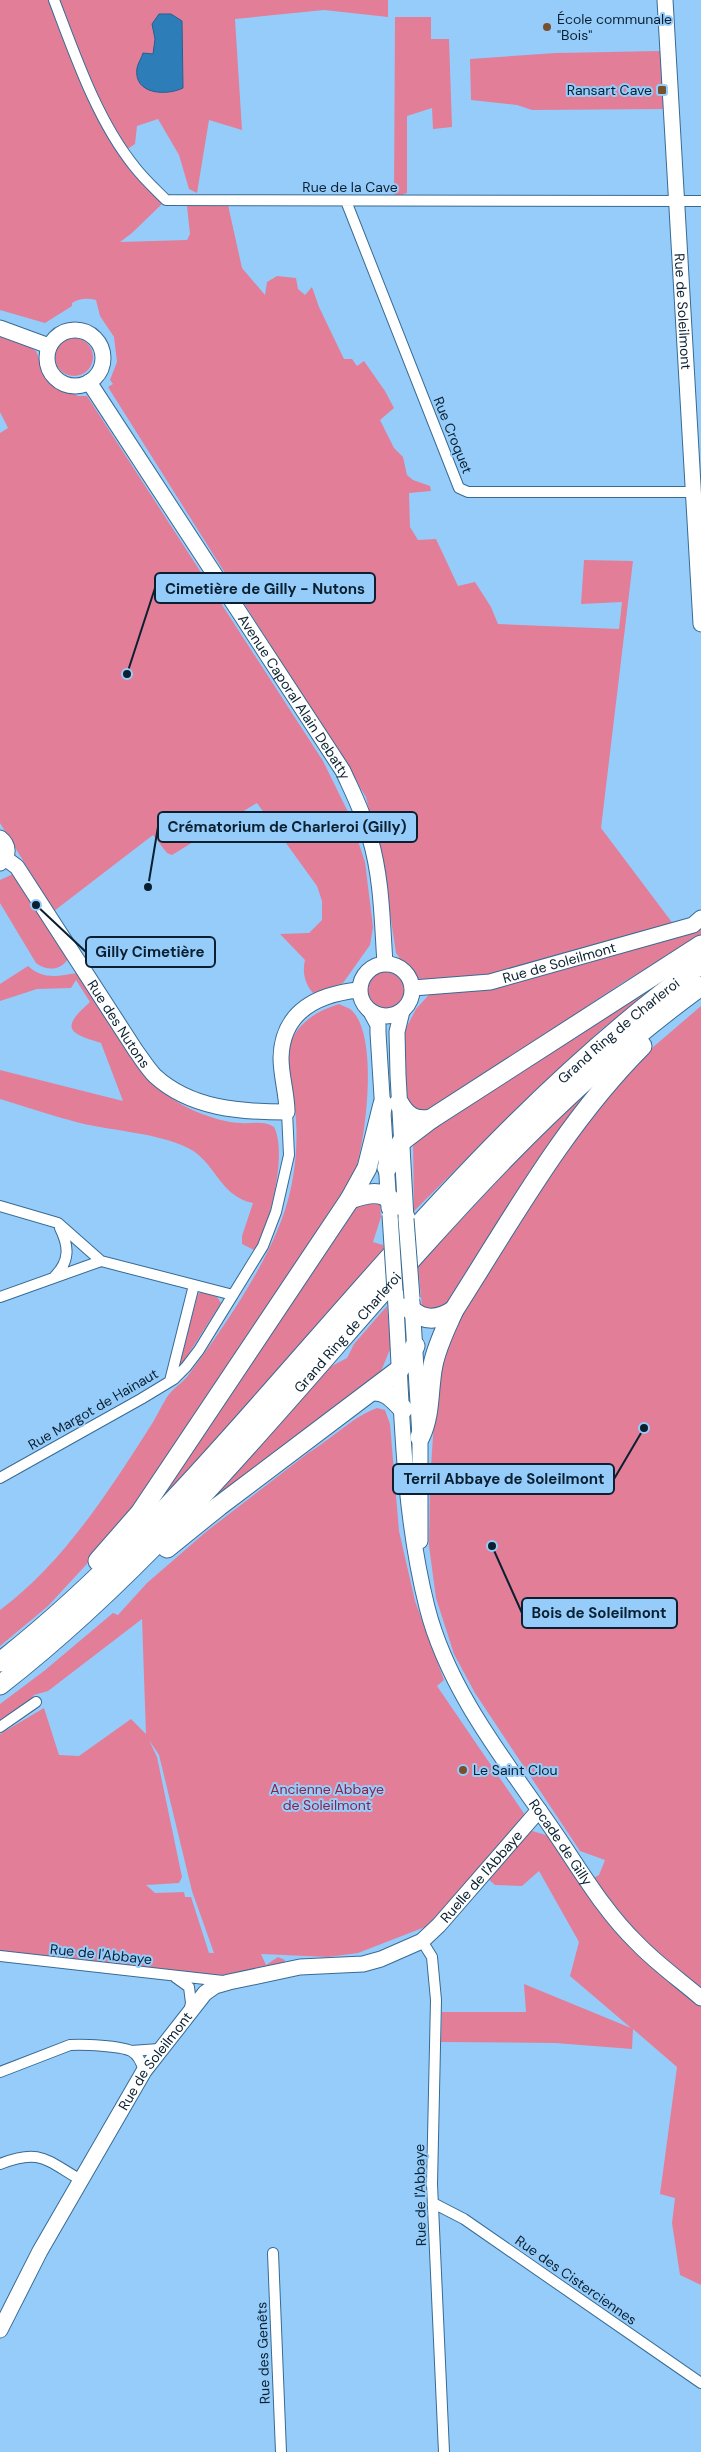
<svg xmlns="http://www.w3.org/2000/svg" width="701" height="2452" font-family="'DM Sans',sans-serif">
<rect width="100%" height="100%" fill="#96ccfa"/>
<path fill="#e37e98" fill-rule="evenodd" d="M0,0H388V17L324,10L235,19L242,130L209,120L197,193L189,189L179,155L158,119L137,126L135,144L126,150L166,200L132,233L120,242L187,240L190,234L187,206L228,205L242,268L265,295L267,282L277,276L296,278L298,289L305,295L312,287L319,307L344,359H352L357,366L364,361L385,391L394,408L380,420L394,448L403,457L407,475L413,480L430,486L431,491L409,493L410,527L418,540L436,539L458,586L475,582L491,607L498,624L619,629L622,602L581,604L584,560L633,561L601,828L677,929C634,939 453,992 422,980C412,977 402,961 396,953L384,873L366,797L108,387L113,384L110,380L117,362L114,337L100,316L96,300C87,298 80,298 72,303V306L45,323L0,310Z
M395,17H431V39H449L452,127L433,129L432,108L407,116V193L394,197Z
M661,51L666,109L532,110L517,105L471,100L470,59L556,53Z
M0,336L15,339L36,351L47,378L78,396H87L323,761L349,814L365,862L373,927L370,945L343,983L313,993C305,984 302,972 305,960L280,934L309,933L322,920V901L317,886L257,803L172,855L167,853L153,835L54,911L0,823V433L8,428L0,412Z
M55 357a19 19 0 1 1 38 0a19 19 0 1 1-38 0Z
M13,874L68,959C60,971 47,971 36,963L0,903V880Z
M701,926V935L622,983L439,1105L422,1114L410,1104L406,1091L403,1034L416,1009L436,987Z
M28,966C43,980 58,976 77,973C113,1023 136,1087 197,1112C210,1117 227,1123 241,1123C253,1124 263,1120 274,1127C288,1154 269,1225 256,1251L242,1244V1236L253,1203C219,1196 216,1162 188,1148C158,1133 114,1131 80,1123C53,1116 27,1107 0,1099V1070L123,1101L101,1043C67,1033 61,1028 90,1002L76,980L71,988L37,989L0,1001V984Z
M366 991a19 19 0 1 1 38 0a19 19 0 1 1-38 0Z
M655,980L664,981L602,1029L530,1096L414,1211L413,1141Z
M339,1004C342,1006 347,1007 350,1009C381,1033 365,1149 352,1181L194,1415L134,1513L48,1606L0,1646V1610C61,1565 108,1493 148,1430C155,1420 160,1408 167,1397C173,1388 184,1382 190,1373C224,1327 267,1265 285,1210C294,1183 298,1149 296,1121C296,1105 285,1061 288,1050C295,1024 316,1011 339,1004Z
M701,1006V2285L680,2275L672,2223L675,2198L660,2194L677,2067L633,2029L632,2049L555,2043L441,2042L442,2012H526L524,1984L631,2028L570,1976L579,1942L539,1871L522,1886L495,1885L486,1877L529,1830L549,1836L583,1884L599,1875L605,1860L580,1851L475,1693L454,1654L436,1598L429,1546L430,1481L437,1377L448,1340L469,1302L586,1120L645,1054Z
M608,1071L447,1310L439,1315L422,1307L418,1266L547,1128Z
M380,1201L381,1217L373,1242L383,1245L384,1251L144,1519L355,1206Z
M202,1292L217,1297L221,1303L182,1364H178L198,1294Z
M387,1306L391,1347L379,1376L190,1523L328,1368L347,1358L354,1344Z
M377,1408L385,1410L390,1424L399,1531L415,1601L444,1680L437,1686L525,1815L455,1898L425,1927L358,1953L328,1957L261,1954L266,1965L278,1957L285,1960L283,1966L231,1978L0,1952V1734L44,1708L59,1755L79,1756L131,1719L146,1734L142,1619L48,1691L34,1695L29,1702L0,1721V1704L44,1671L113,1613L118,1615L147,1583L207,1531L308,1453C330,1440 354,1416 377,1408ZM149,1740L159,1755L192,1891L214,1953H209L191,1897H185L184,1892L155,1893L146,1885L179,1883L182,1877L157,1757Z"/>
<path fill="#2d7db8" stroke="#226190" d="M159,14H171L182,21L183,88C167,96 133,95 137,68C138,63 142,57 143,53L153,54L155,39L152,24Z"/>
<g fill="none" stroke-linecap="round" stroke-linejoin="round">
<g stroke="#376b94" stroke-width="12">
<path id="street" d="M54,0C75,55 97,120 134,166C143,178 155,189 166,200L701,201
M346,201L459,488L468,492H693
M0,1206L58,1223L101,1261L233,1295
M55,1276C70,1261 69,1246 60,1228
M0,1297L101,1261
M170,1381L194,1285
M0,1478L141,1399L174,1379L186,1367L199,1350L263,1246L276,1212L289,1155L287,1112
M0,1727L36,1702
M422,1941L432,1957L436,2000L432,2184L444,2452
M0,1956L223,1981
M175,1977L189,1987L191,2003L189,2012
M131,2051L159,2049
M0,2072L70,2045C83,2044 121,2046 131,2051C139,2055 142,2064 144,2071
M0,2164C40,2148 46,2160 81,2180
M433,2203L464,2219L701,2383
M273,2253L281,2452"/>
</g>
<g stroke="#376b94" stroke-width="17">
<g id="secondary">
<path id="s1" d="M665,0L701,624"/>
<path d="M0,328L49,346"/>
<circle cx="75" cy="358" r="28"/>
<path id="s2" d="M89,382L343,771C353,793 364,814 370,838C382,879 382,921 385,963"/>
<path d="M0,838C9,845 10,856 0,863"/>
<path id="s3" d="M5,858L17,867L136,1051C142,1059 148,1069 155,1076C191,1109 241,1112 287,1112C287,1094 281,1076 281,1058C282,1011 318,994 359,990"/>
<circle cx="386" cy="990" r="26"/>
<path id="s4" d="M413,988L490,982L693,925L701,918"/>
<path d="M402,1011L397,1032L398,1075L406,1219"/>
<path d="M371,1012L378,1025V1033L389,1208"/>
<path id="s5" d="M395,1291C402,1396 401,1504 427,1607C448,1691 507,1763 555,1833C581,1871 604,1911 637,1943C656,1963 680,1980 701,1998"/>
<path d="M412,1302L420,1437V1541"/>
<path id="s6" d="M0,2330L40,2251L144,2071L205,1993L215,1986L229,1982L300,1967L363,1964L381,1959L422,1941L439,1925L539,1810"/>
</g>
</g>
<g stroke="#376b94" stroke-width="21">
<g id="highway">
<path d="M399,1103C406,1116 415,1122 431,1119"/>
<path d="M387,1168L402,1141L431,1119L701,945"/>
<path d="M350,1199C381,1188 389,1193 406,1219"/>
<path d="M395,1291C410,1314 428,1328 454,1310"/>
<path d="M372,1391C387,1390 393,1399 403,1409"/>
<path d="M420,1437C431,1414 428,1390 433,1365C437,1345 446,1328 454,1310C512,1219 565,1123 642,1046"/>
<path d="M167,1548L219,1506L399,1370L415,1346"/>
<path d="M98,1561L140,1513L350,1199L367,1168L383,1104"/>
<path id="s7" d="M0,1662C97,1586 180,1495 261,1403C400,1246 531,1087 701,964"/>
<path id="s8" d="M0,1685C262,1481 431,1181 701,986"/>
</g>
</g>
<use href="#street" stroke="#fff" stroke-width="10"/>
<use href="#secondary" stroke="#fff" stroke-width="15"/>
<use href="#highway" stroke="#fff" stroke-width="19"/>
<g stroke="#376b94" stroke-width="17" stroke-linecap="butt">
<path id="secondary-bridge" d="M390,1215L395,1291
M406,1219L412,1298"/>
</g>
<use href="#secondary-bridge" stroke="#fff" stroke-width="15"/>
</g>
<g fill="#76512c" stroke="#96ccfa" stroke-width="2">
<circle cx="547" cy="27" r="5"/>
<rect x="657" y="85" width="10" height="10" rx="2.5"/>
<circle cx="463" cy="1770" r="5"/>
</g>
<g text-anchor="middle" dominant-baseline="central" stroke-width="4" stroke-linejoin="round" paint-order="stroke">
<g font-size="14" fill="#0a2031" stroke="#96ccfa" text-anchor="start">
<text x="557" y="19">École communale<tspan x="557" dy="16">"Bois"</tspan></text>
<text x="652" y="90" text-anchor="end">Ransart Cave</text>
<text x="473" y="1770">Le Saint Clou</text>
</g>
<g font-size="14" fill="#0a2031" stroke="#96ccfa">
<text x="350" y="187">Rue de la Cave</text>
<text stroke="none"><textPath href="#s1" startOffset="312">Rue de Soleilmont</textPath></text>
<text transform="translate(453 435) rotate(68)">Rue Croquet</text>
<text stroke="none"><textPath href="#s2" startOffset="376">Avenue Caporal Alain Debatty</textPath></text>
<text stroke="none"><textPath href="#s4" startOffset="149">Rue de Soleilmont</textPath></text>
<text stroke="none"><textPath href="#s3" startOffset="202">Rue des Nutons</textPath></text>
<text stroke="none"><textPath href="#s7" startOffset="885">Grand Ring de Charleroi</textPath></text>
<text stroke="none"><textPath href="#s8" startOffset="496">Grand Ring de Charleroi</textPath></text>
<text transform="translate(93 1409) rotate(-30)">Rue Margot de Hainaut</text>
<text stroke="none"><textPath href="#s5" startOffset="590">Rocade de Gilly</textPath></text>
<text stroke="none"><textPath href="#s6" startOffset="709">Ruelle de l'Abbaye</textPath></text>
<text transform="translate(101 1954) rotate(6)">Rue de l'Abbaye</text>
<text stroke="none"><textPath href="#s6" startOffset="311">Rue de Soleilmont</textPath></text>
<text transform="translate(420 2195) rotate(-91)">Rue de l'Abbaye</text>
<text transform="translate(576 2280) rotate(35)">Rue des Cisterciennes</text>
<text transform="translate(263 2353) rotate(-92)">Rue des Genêts</text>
</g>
<g font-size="14" fill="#8c2247" stroke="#96ccfa">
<text x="327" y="1789">Ancienne Abbaye<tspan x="327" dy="16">de Soleilmont</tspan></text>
</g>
</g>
<path fill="none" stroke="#0a2031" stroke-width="2" d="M127 674L155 588M148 887L158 827M36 905L86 952M644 1428L614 1479M492 1546L522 1613"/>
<g fill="#0a2031" stroke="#96ccfa" stroke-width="2">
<circle cx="127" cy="674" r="5"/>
<circle cx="148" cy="887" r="5"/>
<circle cx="36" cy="905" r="5"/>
<circle cx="644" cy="1428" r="5"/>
<circle cx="492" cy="1546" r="5"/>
</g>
<g fill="#96ccfa" stroke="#0a2031" stroke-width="2">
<rect x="155" y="573" width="220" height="30" rx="5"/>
<rect x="158" y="812" width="259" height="30" rx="5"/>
<rect x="86" y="937" width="129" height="30" rx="5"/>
<rect x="393" y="1464" width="221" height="30" rx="5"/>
<rect x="522" y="1598" width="155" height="30" rx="5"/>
</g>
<g font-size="15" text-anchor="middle" font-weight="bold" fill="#0a2031">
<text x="265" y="594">Cimetière de Gilly - Nutons</text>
<text x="287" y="832">Crématorium de Charleroi (Gilly)</text>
<text x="150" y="957">Gilly Cimetière</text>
<text x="504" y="1484">Terril Abbaye de Soleilmont</text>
<text x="599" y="1618">Bois de Soleilmont</text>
</g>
</svg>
